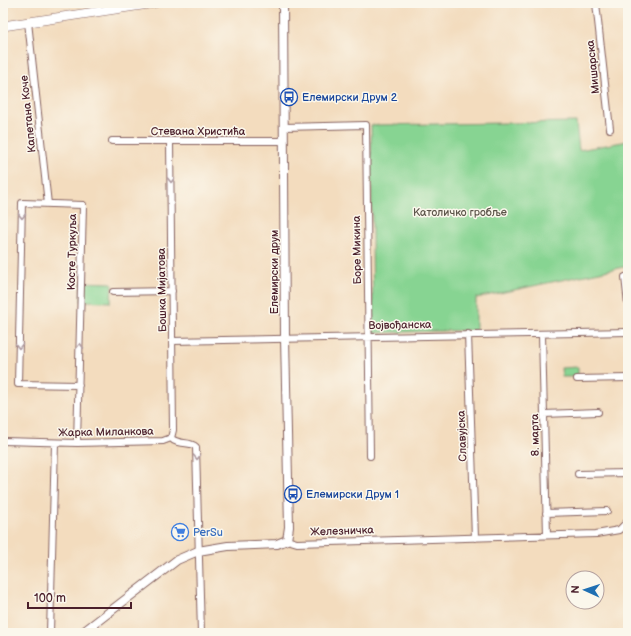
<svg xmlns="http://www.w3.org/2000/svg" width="631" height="636" font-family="'Balsamiq Sans',sans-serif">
<rect width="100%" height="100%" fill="#fbf7ec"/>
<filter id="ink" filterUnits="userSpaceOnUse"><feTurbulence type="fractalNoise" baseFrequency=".025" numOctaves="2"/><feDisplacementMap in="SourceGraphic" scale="8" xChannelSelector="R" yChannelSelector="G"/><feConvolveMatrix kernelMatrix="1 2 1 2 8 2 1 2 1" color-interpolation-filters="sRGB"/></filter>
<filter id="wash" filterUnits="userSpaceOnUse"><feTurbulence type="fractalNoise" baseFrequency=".012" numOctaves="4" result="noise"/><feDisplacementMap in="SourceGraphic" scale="16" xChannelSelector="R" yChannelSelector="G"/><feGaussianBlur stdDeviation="0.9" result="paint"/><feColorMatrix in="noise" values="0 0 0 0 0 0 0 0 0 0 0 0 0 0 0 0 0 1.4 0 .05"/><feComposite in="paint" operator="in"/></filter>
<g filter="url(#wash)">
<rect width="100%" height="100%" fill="#f3dcbe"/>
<path fill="#87d492" stroke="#687a5e" d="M576,122L579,150L628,141V266L476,298V330L373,333L371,125Z
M81,282L112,283L111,302L81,301Z
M578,367V377H562L561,368Z"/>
</g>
<g filter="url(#ink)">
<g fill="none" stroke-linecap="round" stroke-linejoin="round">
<g stroke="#85615e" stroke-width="8">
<path id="minor" d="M596,3L610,129
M28,22L48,204
M284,127L366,125L370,456
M112,141H284
M170,141L173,430L171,438
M628,276L625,277L628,304
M113,292L172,291
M468,334L475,538
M542,335L547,535
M172,341L628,332
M577,379L628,378
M544,414L598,412
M171,438C178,446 189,440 196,447L201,633
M3,441L77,443L163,441L171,438
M77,443L83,205L22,203L18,384L79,385
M578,474L628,473
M546,513L607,511
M287,540L297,543L596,534L619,530L628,521
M93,624L94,633
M50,633L55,443"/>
</g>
<g stroke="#85615e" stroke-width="10">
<path id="tertiary" d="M82,633L177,560L198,551L228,546L277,544L287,540L289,527L285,338L283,3"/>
</g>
<g stroke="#85615e" stroke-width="10">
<path id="secondary" d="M3,26L155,3"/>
</g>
<use href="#minor" stroke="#fff" stroke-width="6"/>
<use href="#tertiary" stroke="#fff" stroke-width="8"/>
<use href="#secondary" stroke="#fff" stroke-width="9"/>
</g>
<defs><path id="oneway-chevron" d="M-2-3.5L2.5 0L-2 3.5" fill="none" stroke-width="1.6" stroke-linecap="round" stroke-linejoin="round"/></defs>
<g stroke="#ae9aa0">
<use href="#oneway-chevron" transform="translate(171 180) rotate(89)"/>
<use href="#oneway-chevron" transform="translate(22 216) rotate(91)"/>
<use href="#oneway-chevron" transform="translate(19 346) rotate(91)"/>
<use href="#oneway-chevron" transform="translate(80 346) rotate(-89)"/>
<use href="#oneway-chevron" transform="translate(197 457) rotate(89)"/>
</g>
</g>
<defs>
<g id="bus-ring" transform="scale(0.9)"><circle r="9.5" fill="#fbf7ec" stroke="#1a4fb4" stroke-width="1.5"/><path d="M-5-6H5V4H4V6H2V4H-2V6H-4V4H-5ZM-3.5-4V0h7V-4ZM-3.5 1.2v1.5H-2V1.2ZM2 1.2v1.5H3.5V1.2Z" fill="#1a4fb4"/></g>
<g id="supermarket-ring" transform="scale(0.9)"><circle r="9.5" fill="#fbf7ec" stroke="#3f7fe0" stroke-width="1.5"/><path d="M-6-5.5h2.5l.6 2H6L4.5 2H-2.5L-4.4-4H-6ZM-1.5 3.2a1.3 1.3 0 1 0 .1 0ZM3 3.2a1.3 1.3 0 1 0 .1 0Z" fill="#3f7fe0"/></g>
</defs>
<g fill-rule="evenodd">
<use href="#bus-ring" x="289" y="97"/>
<use href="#bus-ring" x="293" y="494"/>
<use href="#supermarket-ring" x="180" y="532"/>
</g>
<g text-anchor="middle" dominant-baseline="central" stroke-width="3" stroke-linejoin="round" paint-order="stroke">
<g font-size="11" fill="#4a1f2b" stroke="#fbf7ec">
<text transform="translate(593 67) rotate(-96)">Мишарска</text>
<text transform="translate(28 114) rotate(-96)">Капетана Коче</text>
<text x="198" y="131">Стевана Христића</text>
<text transform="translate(357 250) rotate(-91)">Боре Микина</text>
<text transform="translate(72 252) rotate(-89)">Косте Туркуља</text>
<text transform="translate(274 272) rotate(-90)">Елемирски друм</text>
<text transform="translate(162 290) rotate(-91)">Бошка Мијатова</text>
<text transform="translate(400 325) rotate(-1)">Војвођанска</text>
<text transform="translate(106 432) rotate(-1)">Жарка Миланкова</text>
<text transform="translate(535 435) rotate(-91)">8. марта</text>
<text transform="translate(462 436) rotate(-92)">Славујска</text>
<text transform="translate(342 531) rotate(-2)">Железничка</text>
</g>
<g font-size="11" fill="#164399" stroke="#fbf7ec" text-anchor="start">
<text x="302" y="97">Елемирски Друм 2</text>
<text x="306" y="494">Елемирски Друм 1</text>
</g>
<g font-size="11" fill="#5c554a" stroke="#fbf7ec">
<text x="460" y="212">Католичко гробље</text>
</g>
<g font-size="11" fill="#366cbe" stroke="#fbf7ec" text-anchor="start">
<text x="193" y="532">PerSu</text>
</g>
</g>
<rect width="631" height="636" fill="none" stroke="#fbf7ec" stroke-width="16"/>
<g transform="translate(585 590) rotate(273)"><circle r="19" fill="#fbf7ec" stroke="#b4a19f"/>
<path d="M0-3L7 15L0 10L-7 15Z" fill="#1f6fb2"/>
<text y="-6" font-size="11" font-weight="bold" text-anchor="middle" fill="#4a1f2b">N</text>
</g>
<path d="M28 602v6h103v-6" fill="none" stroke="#4a1f2b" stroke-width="2"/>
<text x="34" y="602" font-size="12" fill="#4a1f2b" stroke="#fbf7ec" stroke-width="3" paint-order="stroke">100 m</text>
</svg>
